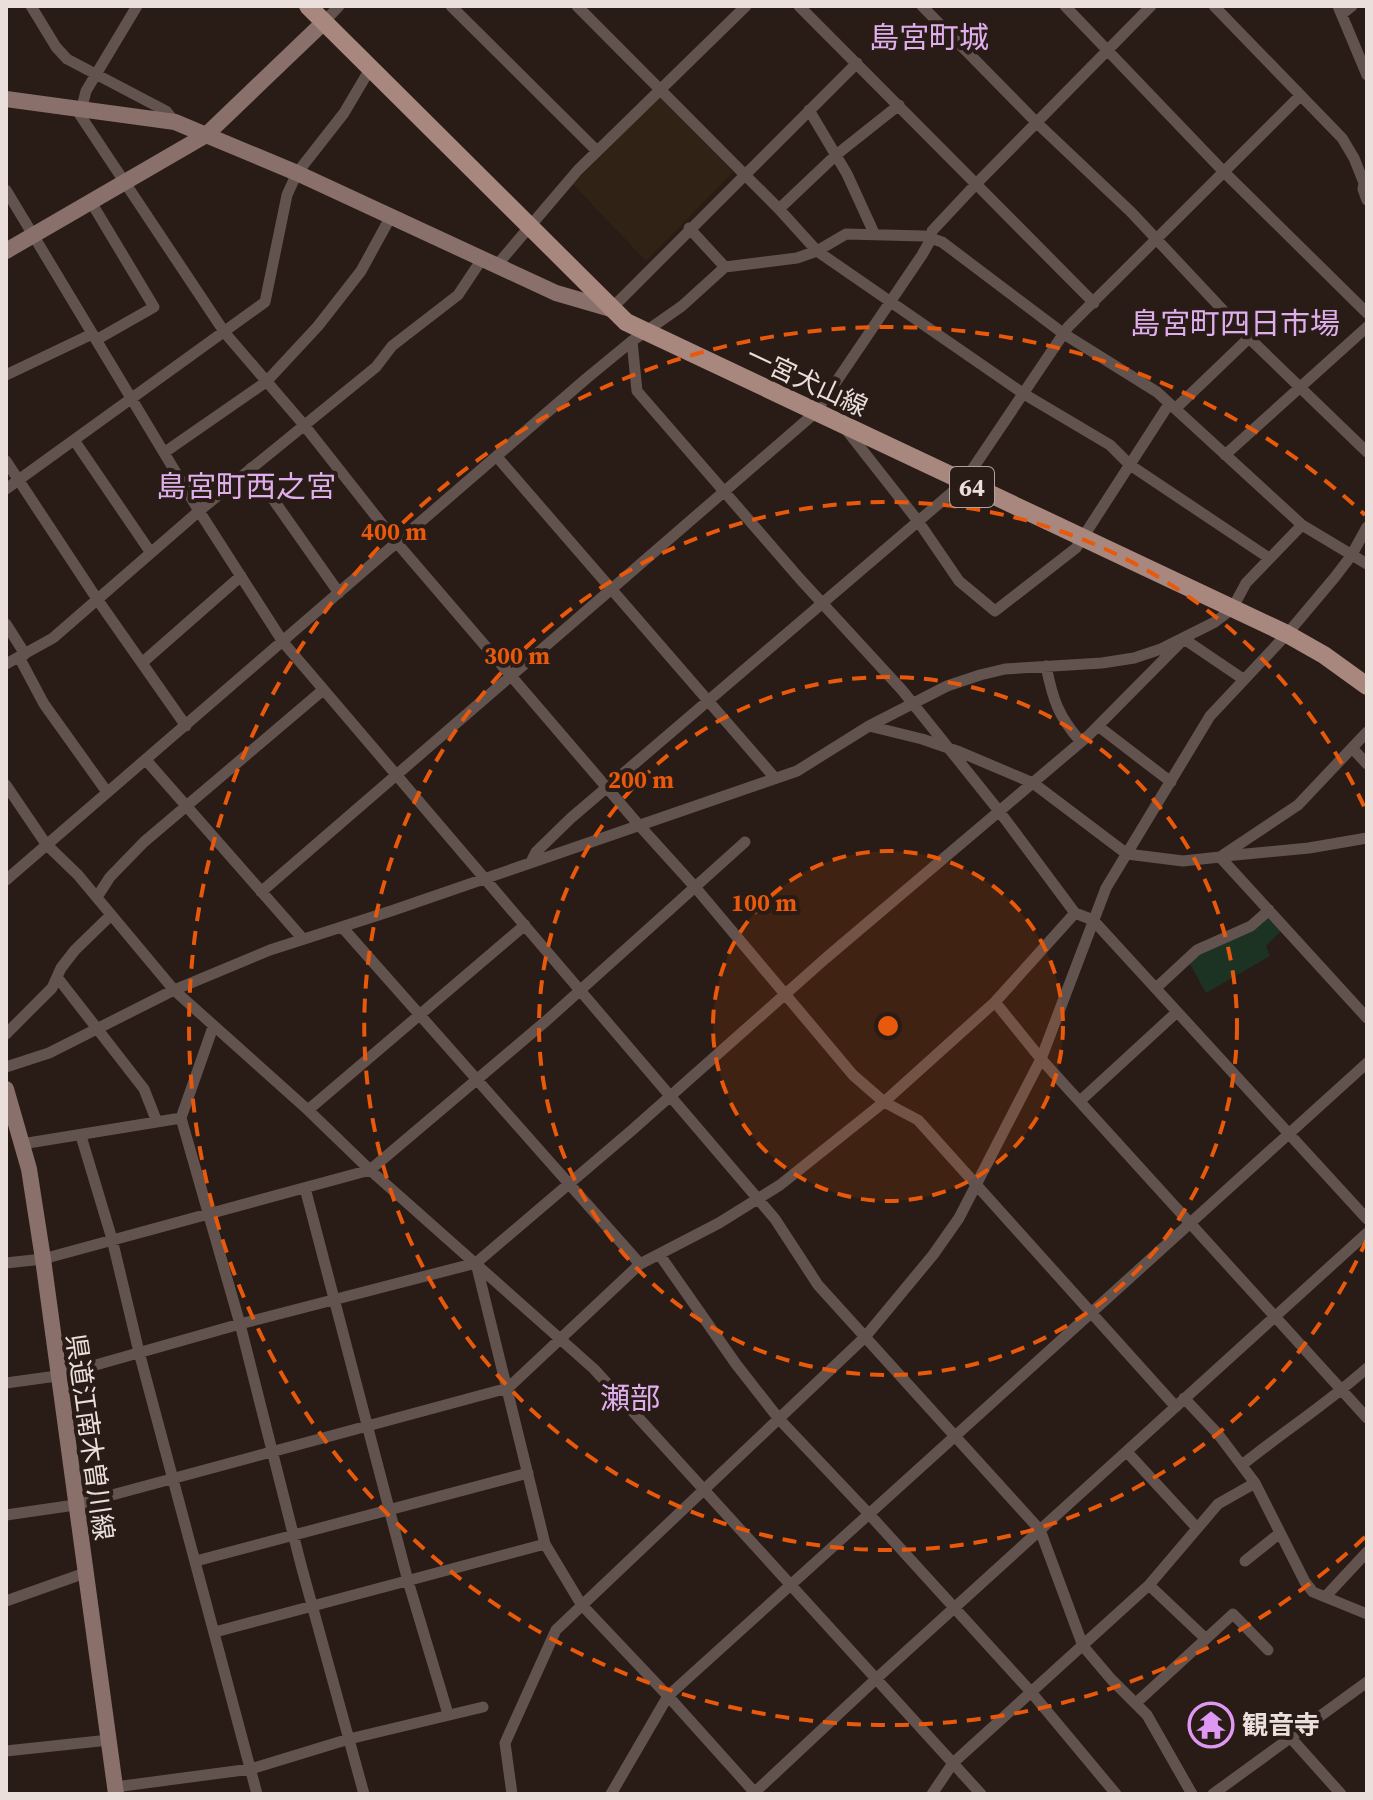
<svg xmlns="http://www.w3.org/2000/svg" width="1373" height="1800" font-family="'Source Serif 4','Noto Sans JP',serif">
<rect width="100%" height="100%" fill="#291b15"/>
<path fill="#302316" d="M660,97L733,172L646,261L573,184Z"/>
<path fill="#1c3323" d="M1270,916L1282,930L1266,946L1270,956L1206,993L1187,959Z"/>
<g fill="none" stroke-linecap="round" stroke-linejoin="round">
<path stroke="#63534f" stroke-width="11" d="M31,6L56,47L67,59L166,111L175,122
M137,6L86,91L80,115L225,333L304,425L397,543L638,824L695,887L853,1075L884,1102L918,1120L1176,1407
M451,6L597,151
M577,6L779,209L817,251L1024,394L1110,445L1130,465L1269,558
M799,6L976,184L1151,6
M922,6L1037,123L1131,212L1249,338L1367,452
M1065,6L1224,172L1367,313
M1214,6L1342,138L1354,158L1364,183L1367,182
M1338,6L1367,75
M1342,14L1352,6
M324,22L339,6
M809,110L847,174L874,233
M1364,183L1363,189L1367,200
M6,190L199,511L283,642L775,1219L818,1285L1040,1530L1083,1646L1111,1679L1147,1715L1192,1794
M91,202L154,307L96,340
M779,209L836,155L899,105
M689,228L725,267
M497,265L578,170L746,6
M611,309L857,63
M632,341L637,391L800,579L902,690L999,811L1075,913
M6,375L92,334
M1176,408L1249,338
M845,428L918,521L959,581L995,611L1076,548L1169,404
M74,440L151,553
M165,452L266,382L318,326L361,271L390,218
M1225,455L1367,327
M497,457L775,778
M6,461L97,599L186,726
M251,468L339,593
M6,489L265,302L287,195L297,173L344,113L370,69
M6,624L25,654
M19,657L44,704L107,792
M143,662L241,576
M6,664L53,638L199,511L376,367L392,346L458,295L482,259
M1046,666C1053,700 1058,716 1081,742
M869,726L922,739L960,752L1033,783L1127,854L1183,861L1220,857L1298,805L1367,732
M1098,726L1171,782
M1353,749L1367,764
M146,760L303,939
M6,785L46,844L78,875L174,990L308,1110
M1225,856L1309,848L1367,838
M1220,857L1367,1018
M531,862L536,852L571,818L963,483L1068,327L1300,96
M6,880L587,378L632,341L682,306L725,267L797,258L817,251L846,234L924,236L942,242L1064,334L1157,392L1302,525L1367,564
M261,892L815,413L922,255L931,239L932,231L976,184L1094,303
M97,897L110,877L144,842L323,690
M525,925L308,1110L370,1170L594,1369L981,1794
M342,927L640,1264
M57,977L144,1089L157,1122
M1156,988L1197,950L1251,926L1269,910
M995,1002L1041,1059L1367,1418
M213,1027L181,1118L240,1324L301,1565L364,1794
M6,1034L52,988L61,968L75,950L111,915
M6,1067L49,1053L174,990L270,950L391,911L797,771L869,726L947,686L980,675L1005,669L1102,663L1134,658L1161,649L1215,622L1232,609L1246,583L1302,525
M1080,1101L1177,1012
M81,1136L112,1239L139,1352L257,1794
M22,1144L181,1118
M305,1188L408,1581L448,1714
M659,1254L736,1364L779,1419L869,1514L1031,1692L1116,1794
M6,1263L43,1259L370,1170L546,1021L745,842
M476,1263L545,1544L581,1604L668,1696L756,1794
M6,1383L57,1376L240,1324L476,1263L631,1131L826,958L1088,736L1184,639L1243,679
M1184,1398L1218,1434L1255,1483L1305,1582L1313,1592L1367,1614
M1127,1452L1197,1528
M1242,1465C1283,1432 1328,1403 1367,1368
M6,1515L75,1505L508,1388L640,1264L719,1223L780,1185L884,1102L995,1002L1075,913L1093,920L1367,1219
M196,1561L528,1473
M1245,1561L1280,1533
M1149,1585L1206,1639
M1326,1596L1367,1552
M6,1601L85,1573
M215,1632L545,1544
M1136,1703L1233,1614L1268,1650
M1290,1737L1341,1794
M6,1751L109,1740
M115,1787L251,1769L349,1739L483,1707
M512,1794L505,1743L556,1630L865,1337L933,1255L959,1218L1041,1059L1106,888L1210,716L1287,634L1335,577L1351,556L1367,527
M611,1794L668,1696L1367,1063
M753,1794L877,1678L1367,1233
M932,1794L953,1763L1149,1585L1218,1504L1255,1483
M1213,1794L1367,1682"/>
<path stroke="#8a706a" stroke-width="16" d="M6,99L175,122L297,173L556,293L611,309
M6,251L206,135L324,22
M6,1089L29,1169L43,1259L116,1794"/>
<path stroke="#a8877e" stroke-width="18" d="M308,6L626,322L1287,634L1324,655L1367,686"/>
</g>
<circle cx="888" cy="1026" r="175" fill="#e8590c" fill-opacity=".12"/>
<g fill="none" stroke="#e8590c" stroke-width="4" stroke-dasharray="14 10">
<circle cx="888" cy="1026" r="175"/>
<circle cx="888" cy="1026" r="349"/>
<path d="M1367 1239A524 524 0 1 1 1367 813"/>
<path d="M1365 1537A699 699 0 1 1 1365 515"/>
</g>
<defs>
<g id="temple-ring" transform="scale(2.3)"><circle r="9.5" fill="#291b15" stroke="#de98f2" stroke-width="1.5"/><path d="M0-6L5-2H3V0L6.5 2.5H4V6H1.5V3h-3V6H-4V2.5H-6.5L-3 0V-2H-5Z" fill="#de98f2"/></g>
</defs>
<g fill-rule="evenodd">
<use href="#temple-ring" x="1211" y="1725"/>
</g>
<g text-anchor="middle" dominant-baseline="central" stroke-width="8" stroke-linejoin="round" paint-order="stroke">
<rect fill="#291b15" stroke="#b0a4a0" stroke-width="2" x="950" y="467" width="44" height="40" rx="6"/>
<g font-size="24" font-weight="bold" fill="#eadfdb">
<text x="972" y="487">64</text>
</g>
<g font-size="26" fill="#eadfdb" stroke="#291b15">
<text transform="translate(807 381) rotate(25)">一宮犬山線</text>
<text transform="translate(90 1437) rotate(82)">県道江南木曽川線</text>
</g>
<g font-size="26" font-weight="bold" fill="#eadfdb" stroke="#291b15" text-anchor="start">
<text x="1242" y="1725">観音寺</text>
</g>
<g font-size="30" fill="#dfafed" stroke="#291b15">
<text x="929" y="37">島宮町城</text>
<text x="1235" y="323">島宮町四日市場</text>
<text x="246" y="486">島宮町西之宮</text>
<text x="630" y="1398">瀬部</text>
</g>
</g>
<circle cx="888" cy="1026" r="12" fill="#e8590c" stroke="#291b15" stroke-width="4"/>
<g font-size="24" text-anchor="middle" font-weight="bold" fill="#e8590c" stroke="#291b15" stroke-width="8" stroke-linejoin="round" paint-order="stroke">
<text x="394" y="540">400 m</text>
<text x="517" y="664">300 m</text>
<text x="641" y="788">200 m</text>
<text x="764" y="911">100 m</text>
</g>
<rect width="1373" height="1800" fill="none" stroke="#eadfdb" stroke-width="16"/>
</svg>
